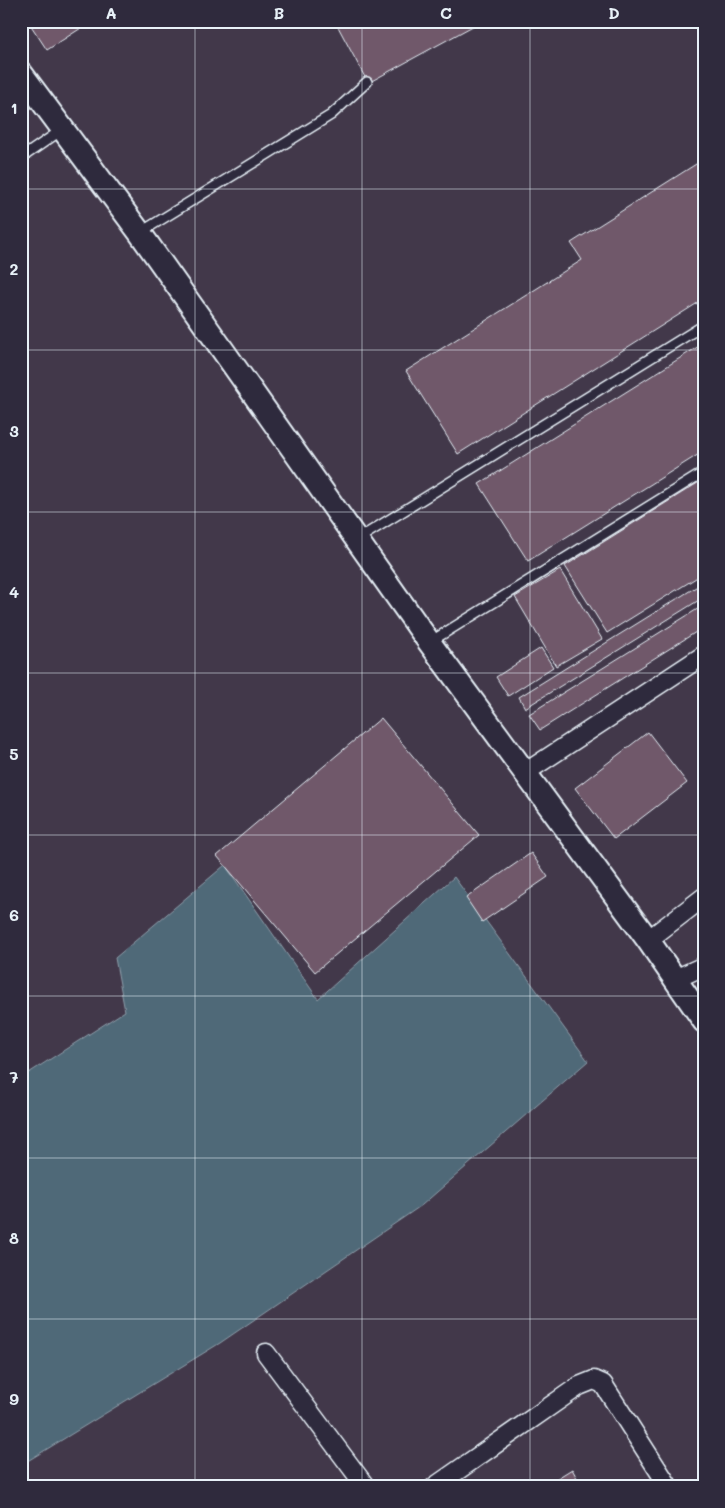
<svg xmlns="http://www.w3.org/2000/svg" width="725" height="1508" font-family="Mali,sans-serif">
<rect width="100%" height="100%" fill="#42384a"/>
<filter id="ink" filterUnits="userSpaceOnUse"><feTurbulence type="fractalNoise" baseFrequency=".02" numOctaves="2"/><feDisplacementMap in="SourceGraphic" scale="10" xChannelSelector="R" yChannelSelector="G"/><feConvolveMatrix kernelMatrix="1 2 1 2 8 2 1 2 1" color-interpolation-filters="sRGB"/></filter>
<g filter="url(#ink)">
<path fill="#506978" stroke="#8d9fab" d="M225,865L318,999L454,877L588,1061L422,1205L220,1343L21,1465V1078L125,1011L115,958Z"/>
<path fill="#6f586a" stroke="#e8f1f8" d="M28,21H92L47,50Z
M335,21H482L368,83Z
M704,159V299L458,454L406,371L582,260L571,243Z
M704,343V451L528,561L479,484Z
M704,479V573L607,633L565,566Z
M560,570L602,639L556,666L515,597Z
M704,582V597L525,708L519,697Z
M704,605V627L540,730L529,714Z
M541,648L553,667L508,696L496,677Z
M381,718L479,835L315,972L217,856Z
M648,732L687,783L614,839L575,788Z
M531,853L548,877L482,922L466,898Z
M572,1469L582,1487H543Z"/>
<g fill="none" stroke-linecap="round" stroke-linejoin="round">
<g stroke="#e8f1f8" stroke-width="12">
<path id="service" d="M21,98L36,94
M21,158L63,129
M141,232L331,115L367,82
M358,539L704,325
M430,642L704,472"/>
</g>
<g stroke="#e8f1f8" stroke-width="21">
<path id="minor" d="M526,772L704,655
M648,940L704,897
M675,979L704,966
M266,1353L366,1487
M434,1487L579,1386L594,1380L603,1384L669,1487"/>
</g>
<g stroke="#e8f1f8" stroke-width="26">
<path id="tertiary" d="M21,73L140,233L429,642L648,940L704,1021"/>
</g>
<use href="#service" stroke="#2f2a3d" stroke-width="9"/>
<use href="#minor" stroke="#2f2a3d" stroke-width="18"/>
<use href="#tertiary" stroke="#2f2a3d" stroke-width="22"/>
</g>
</g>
<path fill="none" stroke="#e8f1f8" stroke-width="1" stroke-opacity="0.55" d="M195,21V1487M362,21V1487M530,21V1487M21,189H704M21,350H704M21,512H704M21,673H704M21,835H704M21,996H704M21,1158H704M21,1319H704"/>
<rect width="725" height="1508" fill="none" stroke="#2f2a3d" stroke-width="55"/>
<rect x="28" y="28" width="670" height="1452" fill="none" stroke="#e8f1f8" stroke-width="2"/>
<g font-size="16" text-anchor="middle" font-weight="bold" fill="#e8f1f8">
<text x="111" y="19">A</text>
<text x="279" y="19">B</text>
<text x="446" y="19">C</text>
<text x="614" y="19">D</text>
<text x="14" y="114">1</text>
<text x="14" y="275">2</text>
<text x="14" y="437">3</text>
<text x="14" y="598">4</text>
<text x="14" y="760">5</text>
<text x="14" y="921">6</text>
<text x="14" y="1083">7</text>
<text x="14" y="1244">8</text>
<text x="14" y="1405">9</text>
</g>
</svg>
